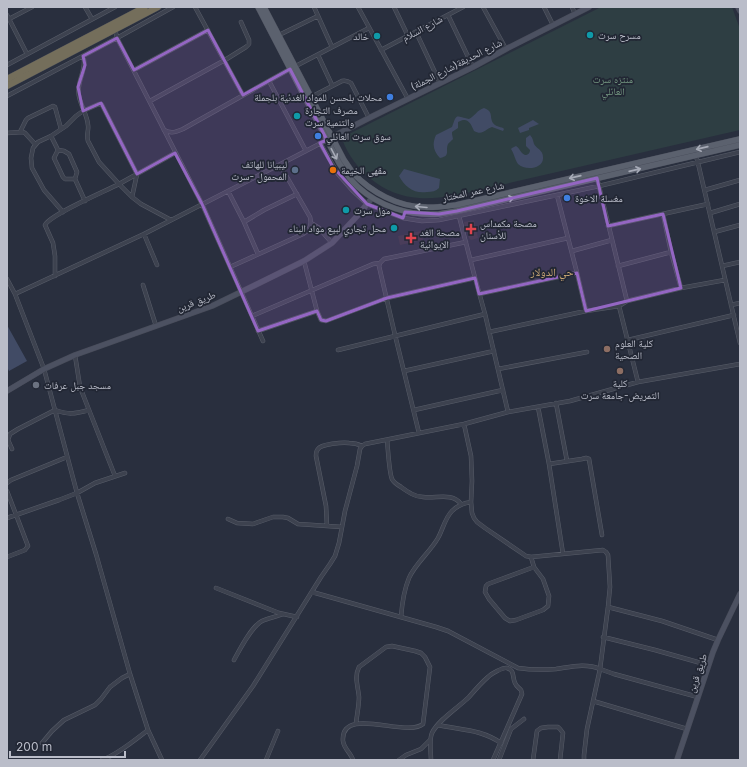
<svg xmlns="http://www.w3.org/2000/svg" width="747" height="767" font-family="Inter,'Noto Naskh Arabic',sans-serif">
<rect width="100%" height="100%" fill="#292f3e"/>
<path fill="#383440" d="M474,220L478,238L471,240L469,238L468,232L472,231L471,230L466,231L464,222Z
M421,231L423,240L400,245L398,236Z"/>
<path fill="#2e3e43" d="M601,7H732L740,29V130L453,196C442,197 430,199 419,198C384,196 354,171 342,139L343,137Z"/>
<path fill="#414b65" d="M484,108C494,112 489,116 493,123C495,126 500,127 503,128L504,129L503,131L492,127C485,129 483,136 474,131C471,124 468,116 458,122V128L452,132V134L453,139C453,139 449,143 448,144C445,151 451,156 440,158C433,151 432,144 436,135L452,127C457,113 455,116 469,119C475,116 477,110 484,108Z
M533,120L539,124L529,128V130L520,133L518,128Z
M530,135C533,138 533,141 534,144C537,149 543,150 543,157C544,169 525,171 518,164C515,160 514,153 511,149L512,148L516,146C520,148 520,153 525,155C528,155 530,153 530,150L526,146V138Z
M404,169L440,179L439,188C436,191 432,192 427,192C414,194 405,187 399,176Z
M7,325L27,361L9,371L7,367Z"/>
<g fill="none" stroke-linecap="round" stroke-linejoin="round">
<g stroke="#585d69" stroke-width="4.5">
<path id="street" d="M85,7L92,19
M195,7L243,95
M314,7L332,47
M358,7L408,99
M394,7L408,36
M483,7L506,49
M544,7L553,25
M572,7L575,14
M7,15L27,54
M448,15L473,67
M9,19L32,7
M115,29L117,38L202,204L263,341
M416,32L440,83
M279,35L318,16
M381,50L463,7
M318,55L332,85
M7,65L115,7
M134,70L208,30
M269,81L306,151
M7,96L117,38L173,7
M311,97L342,81C346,80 348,81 351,83L369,118
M150,101L225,60L246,47L249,44V40L241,22
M164,130C171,134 176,132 183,129L290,69L369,28
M20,132L26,120L28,118L53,106L55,107L61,129
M7,133L23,132L25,133L35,144
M51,136L58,150L64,151L69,154L77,172L75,179L85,201
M320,143L338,174L352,190L367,204L387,212L403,218L422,221L439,220L599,186L740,152
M58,150L54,158L63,177L65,179H75
M696,156L698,163L740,343
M597,178L627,301
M705,190L740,180
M228,191L244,222
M557,195L577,273L586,311
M63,212L44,190L32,168L31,158L33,148L38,142L51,136L66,126L76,116L83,111L99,104L102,105L137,174L132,197
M710,213L740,204
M663,214L671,252L681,288
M459,216L475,278L485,314L508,412
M171,220L141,204L132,197L119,184L175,153
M311,223L319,228L332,243
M608,226L708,204
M714,232L740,225
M144,234L157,265
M572,251L612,240
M258,254L244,222L264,210L297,194
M471,260L568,238
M304,261L317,311L321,320L326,321L387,298L475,278
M618,266L671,252
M722,266L740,262
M230,267L303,234C310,230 312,225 310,217L280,165
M55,276V256L53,243L45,225C51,214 106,191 119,184L99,162L88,141C86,135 89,130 88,125C87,112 76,100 79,86C80,77 87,65 83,56
M7,279L15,294L44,369L77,493L96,554L130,674L148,730L162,760
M143,285L156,326
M15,294L144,234L271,169L327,140
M479,294L577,273
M731,305L740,303
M619,306L638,382
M252,316L373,264L380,263
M258,331L317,311
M489,332L586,311L619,306L627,301L681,288L725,280
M628,340L734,315
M338,350L485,314
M75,355L80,387L89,410L115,476
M498,369L587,352
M404,371L494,351
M556,403L567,461
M538,407L549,464L563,554
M414,410L503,390
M464,424L471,456L472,481L471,502L472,513L474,518L477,522L485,528L526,556L531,557L603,550L606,552L608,555L610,587L608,607L600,669L614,674L698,697
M419,433L395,335L379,266L380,263L384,259L466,242
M387,440C388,448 389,472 392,479C394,483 398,485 401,487C408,492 415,497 423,497C436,499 452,492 461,504
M12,449L8,440L10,434L18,429L55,410C69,415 74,414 89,410
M549,464L582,459L586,458L589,459L602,535
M7,483L11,480L67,457
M7,491L28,546L25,550L7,557
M7,518L59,500L77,493L95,483L125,473
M228,519L237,523L253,524L273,517H283L288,518L298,524L342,527
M327,526L326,506L316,456C316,453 316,451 318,449C321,444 343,442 349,443C354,443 358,444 362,446
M531,557L534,567L543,579L549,596L548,606L543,610L516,620L510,621L505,618L489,599L485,592L486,586L488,584L534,567
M216,588L279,613L297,617
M312,592L436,627L448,631L518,668C531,670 543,670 556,669C571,667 585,663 600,669L587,729L584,755V760
M608,607L662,621L718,640
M401,617C402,604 404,590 409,578C415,564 430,552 438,538C443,529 445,518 452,511C457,506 464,503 471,502
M603,637L655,650L708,665
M234,660C240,649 251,627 262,621C268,618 276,617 283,614
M593,701L687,729
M438,725C460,730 481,729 501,743
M42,743L52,731L64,720L95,705L101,699L110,687L122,678L130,674
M102,760C117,755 135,740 148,730
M200,760L253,686L321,577L330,564L335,556L339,543L345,511L357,466L360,449L362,446L365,444L464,424L508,412L570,401L638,382L740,364
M266,760L278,731
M353,760C351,753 344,749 343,741C340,705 407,738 423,724L430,667L425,657L421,653L415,651L392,646L386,647L359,667C354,677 358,686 359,697C359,705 357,715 356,723
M399,760L406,755L421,749L430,740
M431,760C431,753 429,739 432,733C438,720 459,707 469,697C475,690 481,683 488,677C491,674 503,667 507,668C515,670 512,677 515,683C516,686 519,688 521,690L522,694L493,760
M499,760L511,729L524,719
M533,760L537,731L541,728L548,727H558L560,729L563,733L560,760"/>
</g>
<g stroke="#474b58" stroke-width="6">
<path id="secondary" d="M738,7L740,11
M332,137L369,118L473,67L506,49L589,7
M7,391L44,369L75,355L212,306L241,292L304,261L332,243L359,214L372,198
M677,760L713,652L718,640L740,594"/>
</g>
<g stroke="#474b58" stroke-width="6">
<path id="primary" d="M258,7L339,163C345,172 350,180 358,187C380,207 410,216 439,214C445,213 451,212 457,211L740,145
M264,7L344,160C347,164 350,169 353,173C371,192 398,207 425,207C435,208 445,206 456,205L740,139"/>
</g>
<g stroke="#454a56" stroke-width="7">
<path id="highway" d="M7,79L145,7
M7,86L158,7"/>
</g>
<use href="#street" stroke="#3d424f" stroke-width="3.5"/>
<use href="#secondary" stroke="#4c5161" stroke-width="5"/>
<use href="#primary" stroke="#5b616e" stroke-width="5.5"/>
<use href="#highway" stroke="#746e5b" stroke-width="6"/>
</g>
<defs><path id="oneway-shaft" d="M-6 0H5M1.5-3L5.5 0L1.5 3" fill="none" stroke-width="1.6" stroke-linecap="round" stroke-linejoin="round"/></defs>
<g stroke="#a7abb7">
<use href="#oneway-shaft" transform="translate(702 148) rotate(167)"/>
<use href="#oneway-shaft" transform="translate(334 154) rotate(62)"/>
<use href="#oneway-shaft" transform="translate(635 170) rotate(-13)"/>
<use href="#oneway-shaft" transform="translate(575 177) rotate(167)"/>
<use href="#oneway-shaft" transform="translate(508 199) rotate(-13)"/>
<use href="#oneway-shaft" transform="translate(421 207) rotate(-175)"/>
</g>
<path fill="#9466c3" fill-opacity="0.2" stroke="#9466c3" stroke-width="3" stroke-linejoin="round" d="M208,30L243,95L290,69L327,140L320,143L333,167L367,204L403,218L405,212L439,214L457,211L597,178L608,226L663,214L681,288L586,311L577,273L479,294L475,278L387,298L326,321L321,320L317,311L258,331L202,204L175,153L137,174L101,103L83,111L78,87L85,65L83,56L117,38L134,70Z"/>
<g fill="#0f9aa8" stroke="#222734" stroke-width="1.5">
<circle cx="590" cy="35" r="4"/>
<circle cx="377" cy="36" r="4"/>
<circle cx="297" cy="116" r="4"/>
<circle cx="346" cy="210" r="4"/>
<circle cx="394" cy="228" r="4"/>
</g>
<g fill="#3f7fe0" stroke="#222734" stroke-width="1.5">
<circle cx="390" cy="97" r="4"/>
<circle cx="318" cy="136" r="4"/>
<circle cx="567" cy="198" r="4"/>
</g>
<circle fill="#5c6f8a" stroke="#222734" stroke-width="1.5" cx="295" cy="170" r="4"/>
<circle fill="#e8710a" stroke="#222734" stroke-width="1.5" cx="333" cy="170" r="4"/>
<g fill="#e0444e" stroke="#222734" stroke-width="1.5">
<path d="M469 223h4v4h4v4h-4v4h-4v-4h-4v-4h4z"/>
<path d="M409 232h4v4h4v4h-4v4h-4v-4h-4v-4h4z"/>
</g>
<g fill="#8d6e63" stroke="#222734" stroke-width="1.5">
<circle cx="607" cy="349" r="4"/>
<circle cx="620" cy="371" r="4"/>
</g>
<circle fill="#6b7280" stroke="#222734" stroke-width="1.5" cx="36" cy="385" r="4"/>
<g text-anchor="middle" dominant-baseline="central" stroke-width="3.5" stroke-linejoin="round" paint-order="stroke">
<g font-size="10" fill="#babdc9" stroke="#222734">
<text transform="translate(422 28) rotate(-28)">شارع السلام</text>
<text transform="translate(456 64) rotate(-27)">شارع الحديقة(شارع الجملة)</text>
<text transform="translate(473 191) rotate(-12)">شارع عمر المختار</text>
<text transform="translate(196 301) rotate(-21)">طريق قرين</text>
<text transform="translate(697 673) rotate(-71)">طريق قرين</text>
</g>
<g font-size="10" fill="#babdc9" stroke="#222734" text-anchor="start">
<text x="598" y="35">مسرح سرت</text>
<text x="369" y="36" text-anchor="end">خالد</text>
<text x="382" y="97" text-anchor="end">محلات بلحسن للمواد الغدئية بلجملة</text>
<text x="305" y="110">مصرف التجارة<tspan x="305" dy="12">والتنمية سرت</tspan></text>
<text x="326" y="136">سوق سرت العائلي</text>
<text x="287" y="164" text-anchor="end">ليبيانا للهاتف<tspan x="287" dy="12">المحمول -سرت</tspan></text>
<text x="341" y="170">مقهى الخيمة</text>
<text x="575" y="198">مغسلة الاخوة</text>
<text x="354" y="210">مول سرت</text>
<text x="480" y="223">مصحة مكمداس<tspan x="480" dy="12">للأسنان</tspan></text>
<text x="386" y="228" text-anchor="end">محل تجاري لبيع مواد البناء</text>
<text x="420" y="232">مصحة الغد<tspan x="420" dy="12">الإيوائية</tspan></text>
<text x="615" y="343">كلية العلوم<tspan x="615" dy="12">الصحية</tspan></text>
<text x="620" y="383" text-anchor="middle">كلية<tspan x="620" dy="12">التمريض-جامعة سرت</tspan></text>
<text x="44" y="385">مسجد جبل عرفات</text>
</g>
<g font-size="10" fill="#749781" stroke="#222734">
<text x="613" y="79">منتزه سرت<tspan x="613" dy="12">العائلي</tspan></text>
</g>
<g font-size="11" fill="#c9a675" stroke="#222734">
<text x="552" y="272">حي الدولار</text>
</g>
</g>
<rect width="747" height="767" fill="none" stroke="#babdc9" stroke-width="16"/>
<path d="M10 751v6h115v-6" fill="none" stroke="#babdc9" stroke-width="2"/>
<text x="16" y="751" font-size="12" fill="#babdc9" stroke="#222734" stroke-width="3" paint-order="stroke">200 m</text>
</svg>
